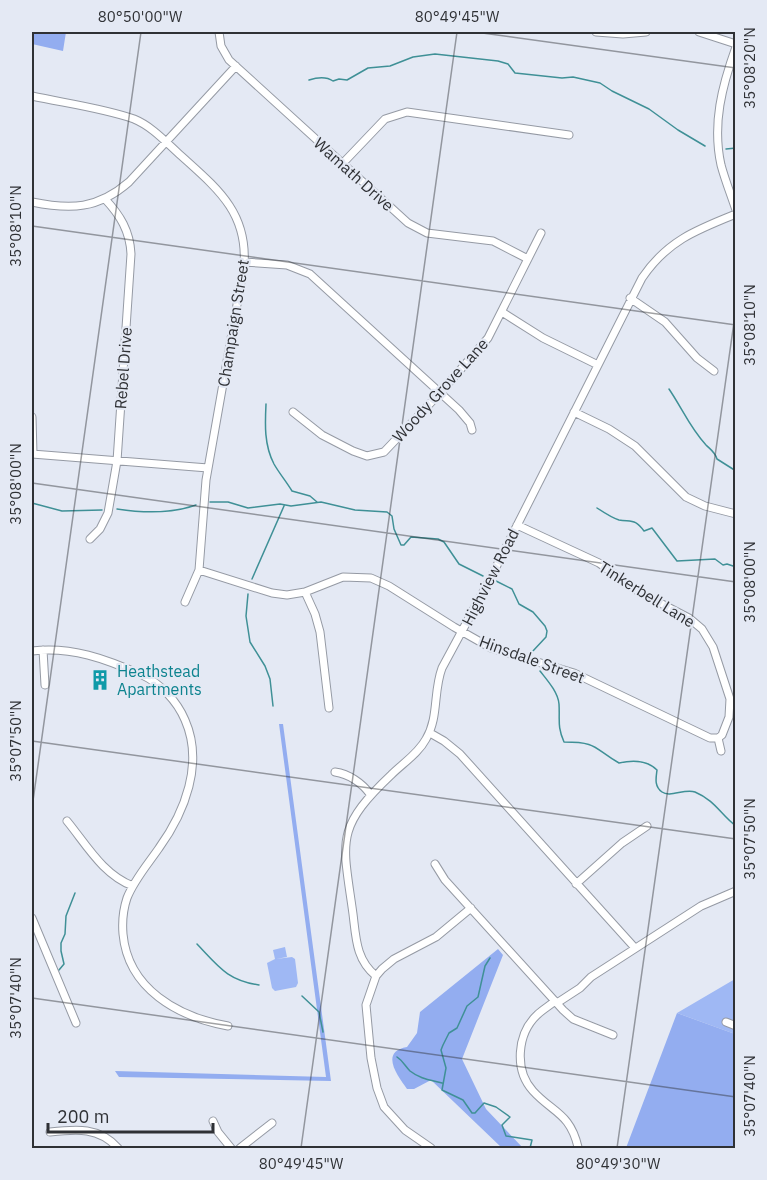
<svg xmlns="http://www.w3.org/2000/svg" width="767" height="1180" font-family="'IBM Plex Sans',sans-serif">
<rect width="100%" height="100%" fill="#e4e9f4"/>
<path fill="#9fb8f4" d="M285,947L287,957L276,959L292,957L295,959L298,983L296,987L275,991L272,988L267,963L275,959L273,950Z
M735,979V1034L677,1013Z"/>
<path fill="#93adf0" d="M32,32H66L63,51L32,44Z
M279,724H283L331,1081L119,1077L115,1071L326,1077Z
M498,949L503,955L462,1059L486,1109L523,1148H502L431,1080L414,1089H407C398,1076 379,1052 407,1047L417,1033L420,1012Z
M677,1013L735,1034V1148H626Z"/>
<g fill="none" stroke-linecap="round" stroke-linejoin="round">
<path stroke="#3f9096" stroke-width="1.5" d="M309,80C318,77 326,76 333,81L339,79L347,80L368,68L390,66L413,57L435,54L498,61L508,64L515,73L562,78L573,77L600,83L612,91L649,109L678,130L705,146
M726,149L736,148
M669,389C682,408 690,428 706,445C711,450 715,452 717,459L736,471
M266,404C265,424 264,445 274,464C279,473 286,481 292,491L310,496L317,502
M210,502H228L248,508L280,504L291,506L321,502L355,510L387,512L392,516L394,529L401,545H404L411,537L438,539L444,542L459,564L483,576
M32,503L62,511L102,510
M597,508C603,512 612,518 619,520C633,522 635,519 644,531L652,528L677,561L715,559L723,565L727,564L736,567
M117,509C143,513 171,514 196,505
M252,579L284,506
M496,581L512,589L519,604L533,612L545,626L547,631L546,637L532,652
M248,594L246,616L250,642L265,666L270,679L273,706
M540,671C547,680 558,692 559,704C560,720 557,726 564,742C598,742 593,748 619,763C632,760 647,760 657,770C656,778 654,786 662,792C670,798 685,788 695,792C716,801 720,814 736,826
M197,944C219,967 227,980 259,985
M490,958L485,966L478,997L467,1006L457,1028L449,1033L443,1045L441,1050L446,1068L442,1090L463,1100L472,1113H475L484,1103L496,1107L510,1117L502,1125L506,1136L532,1140L530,1148
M59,970L64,964L61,951V943L65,934L66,916L75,893
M302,996L319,1012L323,1032
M397,1057C403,1061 405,1066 410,1071C420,1079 431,1080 442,1083"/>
<g stroke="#959aa4" stroke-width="9">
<path id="minor" d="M219,32L221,46L229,60L408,223L427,233L493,241L528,259
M596,32L623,34L646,32
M699,32L736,44
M736,47C722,86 712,124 721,165C725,180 731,195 736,210
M32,96C64,103 103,108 134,119C151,126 164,140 177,152C214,186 248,210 244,265L206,480L199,570L185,602
M343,163L385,119L407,112L569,135
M32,202C71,210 98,209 129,182L236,66
M244,262L287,265L310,274L459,410L470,423L472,430
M630,298L665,322L697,358L714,371
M502,312L543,338L598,365
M293,412L322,435L353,451L367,456L384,452L440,393L488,338L541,233
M574,412L609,429L635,446L686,497L705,506L736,514
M32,417L33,454
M32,454L208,468
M517,525L599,563L639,592L689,618L702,629L713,647L730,699L729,717L722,735L718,738
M90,539L100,529L108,513L117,461L131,254C130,231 120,215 105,199
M199,570L272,593L287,595L305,592L343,577L371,578L389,586L454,627L491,648L574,673L710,738H718
M305,592L315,614L320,632L329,708
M43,650L45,685
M32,651C71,646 106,659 142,675C160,683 177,701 185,720C204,763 185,812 159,848C148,864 134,880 127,898C123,910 122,922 123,934C128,989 178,1017 228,1026
M430,733L444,741L460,754L635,948
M718,738L721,751
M335,772C349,774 362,783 370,794
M67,821C86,844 103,875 133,886
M435,864L445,880L563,1010L573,1019L613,1035
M576,884L622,843L647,826
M32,918L76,1023
M376,976C356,960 356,938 353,914C343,841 334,829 391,775C403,763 418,754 426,739C439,717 433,692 442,668L490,579L642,278C667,241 696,230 736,214
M555,1001C549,1006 542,1010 537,1015C517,1034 514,1070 533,1091C553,1113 570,1113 578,1147
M557,1003L580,988L591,977L701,906L736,891
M726,1022L736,1026
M213,1121L218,1132L231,1148
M50,1132C77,1129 99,1127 118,1148
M240,1148L272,1123
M431,1148L405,1130L384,1107L377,1088L371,1058L366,1005L376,976L382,969L394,959L436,937L471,908"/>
</g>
<use href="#minor" stroke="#fff" stroke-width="7"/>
</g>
<path fill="none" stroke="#2f3135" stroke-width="1.5" stroke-opacity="0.45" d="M475,32L736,68M32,226L736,325M32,483L736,582M32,741L736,839M32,808L141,32M32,998L736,1097M301,1148L457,32M617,1148L736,308"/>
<defs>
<g id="building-bare" transform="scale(1.62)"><path d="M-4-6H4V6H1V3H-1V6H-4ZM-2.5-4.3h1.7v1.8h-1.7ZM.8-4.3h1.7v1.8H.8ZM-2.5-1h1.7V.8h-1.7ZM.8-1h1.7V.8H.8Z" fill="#0f9aa8" stroke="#e4e9f4" stroke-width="2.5" paint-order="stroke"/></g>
</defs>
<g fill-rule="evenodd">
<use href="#building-bare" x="100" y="680"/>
</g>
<g text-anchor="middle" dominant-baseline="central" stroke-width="4.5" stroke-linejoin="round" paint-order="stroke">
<g font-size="16" fill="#2f3135" stroke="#e4e9f4">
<text transform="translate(354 174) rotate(42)">Wamath Drive</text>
<text transform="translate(233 323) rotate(-81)">Champaign Street</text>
<text transform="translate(123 368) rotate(-86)">Rebel Drive</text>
<text transform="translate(440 390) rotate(-48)">Woody Grove Lane</text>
<text transform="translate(490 577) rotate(-63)">Highview Road</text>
<text transform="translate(647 594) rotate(32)">Tinkerbell Lane</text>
<text transform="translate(532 659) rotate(20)">Hinsdale Street</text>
</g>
<g font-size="16" fill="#0d838f" stroke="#e4e9f4" text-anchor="start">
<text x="117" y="671">Heathstead<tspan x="117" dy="18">Apartments</tspan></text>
</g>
</g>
<rect width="767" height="1180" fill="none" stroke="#e4e9f4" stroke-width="66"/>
<path d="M48 1123v9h165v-9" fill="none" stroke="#2f3135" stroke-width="3"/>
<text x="57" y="1123" font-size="18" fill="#2f3135" stroke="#e4e9f4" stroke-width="4.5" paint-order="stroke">200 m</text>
<rect x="33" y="33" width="701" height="1114" fill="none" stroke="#2f3135" stroke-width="2"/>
<g font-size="15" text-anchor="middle" fill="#2f3135">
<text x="140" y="22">80°50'00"W</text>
<text x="457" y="22">80°49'45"W</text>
<text transform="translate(750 68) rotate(-90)" y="5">35°08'20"N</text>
<text transform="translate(16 226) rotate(-90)" y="5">35°08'10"N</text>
<text transform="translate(750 325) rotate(-90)" y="5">35°08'10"N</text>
<text transform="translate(16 484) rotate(-90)" y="5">35°08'00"N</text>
<text transform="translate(750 582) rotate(-90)" y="5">35°08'00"N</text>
<text transform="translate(16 741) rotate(-90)" y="5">35°07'50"N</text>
<text transform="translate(750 839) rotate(-90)" y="5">35°07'50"N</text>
<text transform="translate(16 998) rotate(-90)" y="5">35°07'40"N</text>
<text transform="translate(750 1096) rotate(-90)" y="5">35°07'40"N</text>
<text x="301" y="1169">80°49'45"W</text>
<text x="618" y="1169">80°49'30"W</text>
</g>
</svg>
